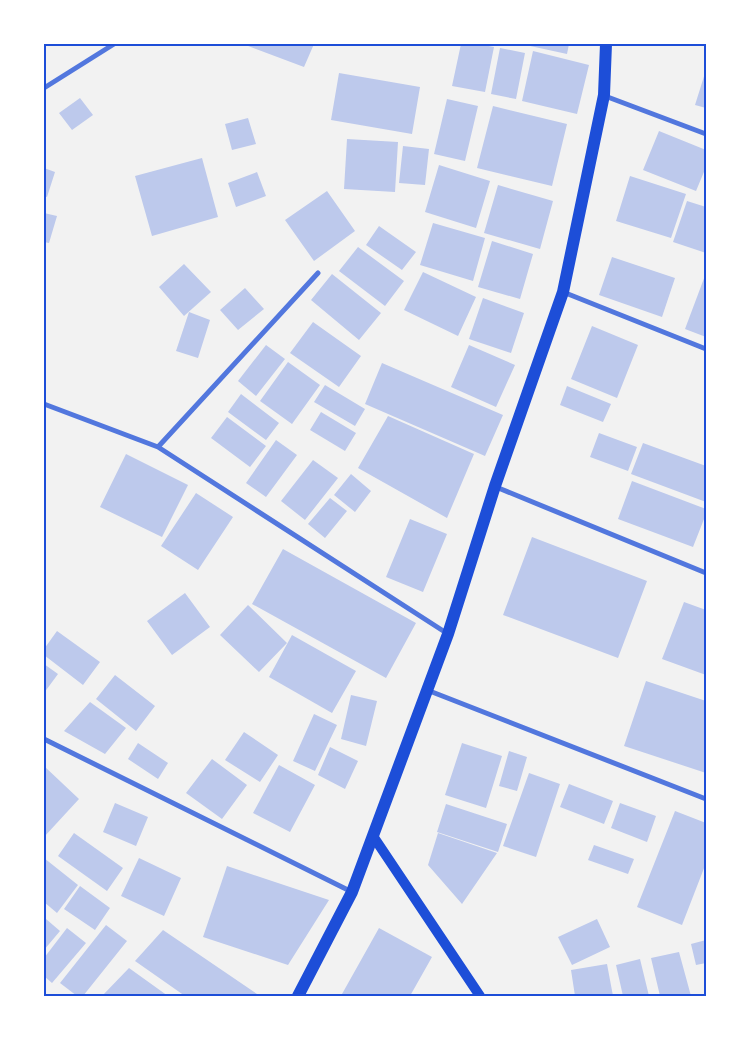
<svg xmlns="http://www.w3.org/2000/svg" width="750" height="1040" font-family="'Open Sans',sans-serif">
<rect width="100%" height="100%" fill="#f2f2f2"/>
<path fill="#bdc9ec" d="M243,44H314L304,67Z
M461,44H478L494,47L485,92L452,86Z
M521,44H569L567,54Z
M500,48L525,53L516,99L491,94Z
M533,51L589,65L577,114L522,101Z
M706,70V108L695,105Z
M339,73L420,87L412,134L331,120Z
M80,98L93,115L72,130L59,113Z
M447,99L478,106L465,161L434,154Z
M493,106L567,124L552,186L477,168Z
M248,118L256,144L232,150L225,124Z
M659,131L706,150V167L696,191L643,170Z
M347,139L398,142L395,192L344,189Z
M403,146L429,149L425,185L399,183Z
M202,158L218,217L152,236L135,176Z
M439,165L490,181L476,228L425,212Z
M44,168L55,172L47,197L44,196Z
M257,172L266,196L236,207L228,183Z
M630,176L686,194L671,238L616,221Z
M498,185L553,201L540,249L484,233Z
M327,191L355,231L314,261L285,220Z
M687,201L706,207V253L673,242Z
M44,213L57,216L49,243L44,242Z
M433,223L485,238L473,281L420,265Z
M379,226L416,252L402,270L366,245Z
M492,241L533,254L520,299L478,287Z
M358,247L404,281L385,306L339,271Z
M612,257L675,278L662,317L599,295Z
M184,264L211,292L184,316L159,287Z
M423,272L476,297L458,336L404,310Z
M706,273V337L685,329Z
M332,274L381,313L359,340L311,300Z
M245,288L264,309L238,330L220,310Z
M483,298L524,313L511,353L469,339Z
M189,312L210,320L198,358L176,351Z
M313,322L361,356L339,387L290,353Z
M592,326L638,345L617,398L571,379Z
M266,345L285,359L256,396L238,381Z
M469,345L515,365L496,407L451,387Z
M288,362L320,385L292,424L260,401Z
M382,363L503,415L485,456L365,404Z
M325,385L365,409L355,426L314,402Z
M567,386L611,404L603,422L560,405Z
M241,394L279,423L266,440L228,412Z
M321,412L356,433L345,451L310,430Z
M388,416L474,454L447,518L358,468Z
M227,417L266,446L250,467L211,438Z
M599,433L637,447L628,471L590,457Z
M276,440L297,455L266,497L246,483Z
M643,443L706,466V502L631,474Z
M126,454L188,485L162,537L100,507Z
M313,460L338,478L305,520L281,501Z
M351,474L371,491L355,512L334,495Z
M632,481L706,509V514L693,547L618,519Z
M196,493L233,517L198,570L161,546Z
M330,498L347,511L325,538L308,524Z
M410,519L447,534L423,592L386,577Z
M532,537L647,581L618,658L503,615Z
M283,549L416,623L386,678L252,604Z
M185,593L210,627L172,655L147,621Z
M684,602L706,610V675L662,659Z
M248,605L287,643L259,672L220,635Z
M57,631L100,662L83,685L44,655V649Z
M292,635L356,671L332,713L269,677Z
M44,664L58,674L44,693Z
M115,675L155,706L136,731L96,699Z
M646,681L706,701V773L624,746Z
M351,695L377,701L366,746L341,739Z
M90,702L126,728L105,754L64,731Z
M314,714L337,725L315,771L293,761Z
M244,732L278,755L260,782L225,760Z
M138,743L168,763L158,779L128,759Z
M462,743L502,756L486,808L445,795Z
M330,747L358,761L345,789L318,775Z
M509,751L527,757L517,791L499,786Z
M212,759L247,785L222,819L186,793Z
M279,765L315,785L290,832L253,813Z
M44,766L79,799L44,837Z
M529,773L560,784L536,857L503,846Z
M569,784L613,801L604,824L560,807Z
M115,803L148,817L136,846L103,832Z
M620,803L656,816L647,842L611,828Z
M446,804L507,824L498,852L437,832Z
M675,811L706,823V863L682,925L637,907Z
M74,833L123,868L107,891L58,856Z
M438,833L497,853L462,904L428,865Z
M594,845L634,859L628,874L588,860Z
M44,858L78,885L57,913L44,902Z
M139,858L181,878L164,916L121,896Z
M227,866L329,900L288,965L203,937Z
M80,886L110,908L95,930L64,909Z
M46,919L60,931L44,950V922Z
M597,919L610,947L572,965L558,937Z
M106,925L127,941L83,996H77L60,983Z
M67,928L86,943L52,983L44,976V958Z
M379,928L432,957L410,996H346L342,994Z
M163,930L260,996H185L135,961Z
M706,940V963L696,965L691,944Z
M679,952L691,996H660L651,958Z
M640,959L649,996H623L616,965Z
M607,964L613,996H575L571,970Z
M129,968L168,996H102Z"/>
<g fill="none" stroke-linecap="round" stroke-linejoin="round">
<path stroke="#5277de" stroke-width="5" d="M44,88L114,44
M605,96L706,134
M563,292L706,349
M44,404L158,447L448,634
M158,447L318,273
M496,487L706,573
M427,690L706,799
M44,739L352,892"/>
<path stroke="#1d4ed8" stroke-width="10" d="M373,836L480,996"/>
<path stroke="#1d4ed8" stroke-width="12" d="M298,996L352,892L448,634L495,486L563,292L604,95L606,44"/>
</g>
<rect width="750" height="1040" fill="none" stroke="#ffffff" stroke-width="90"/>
<rect x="45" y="45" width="660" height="950" fill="none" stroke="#1d4ed8" stroke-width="2"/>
</svg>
